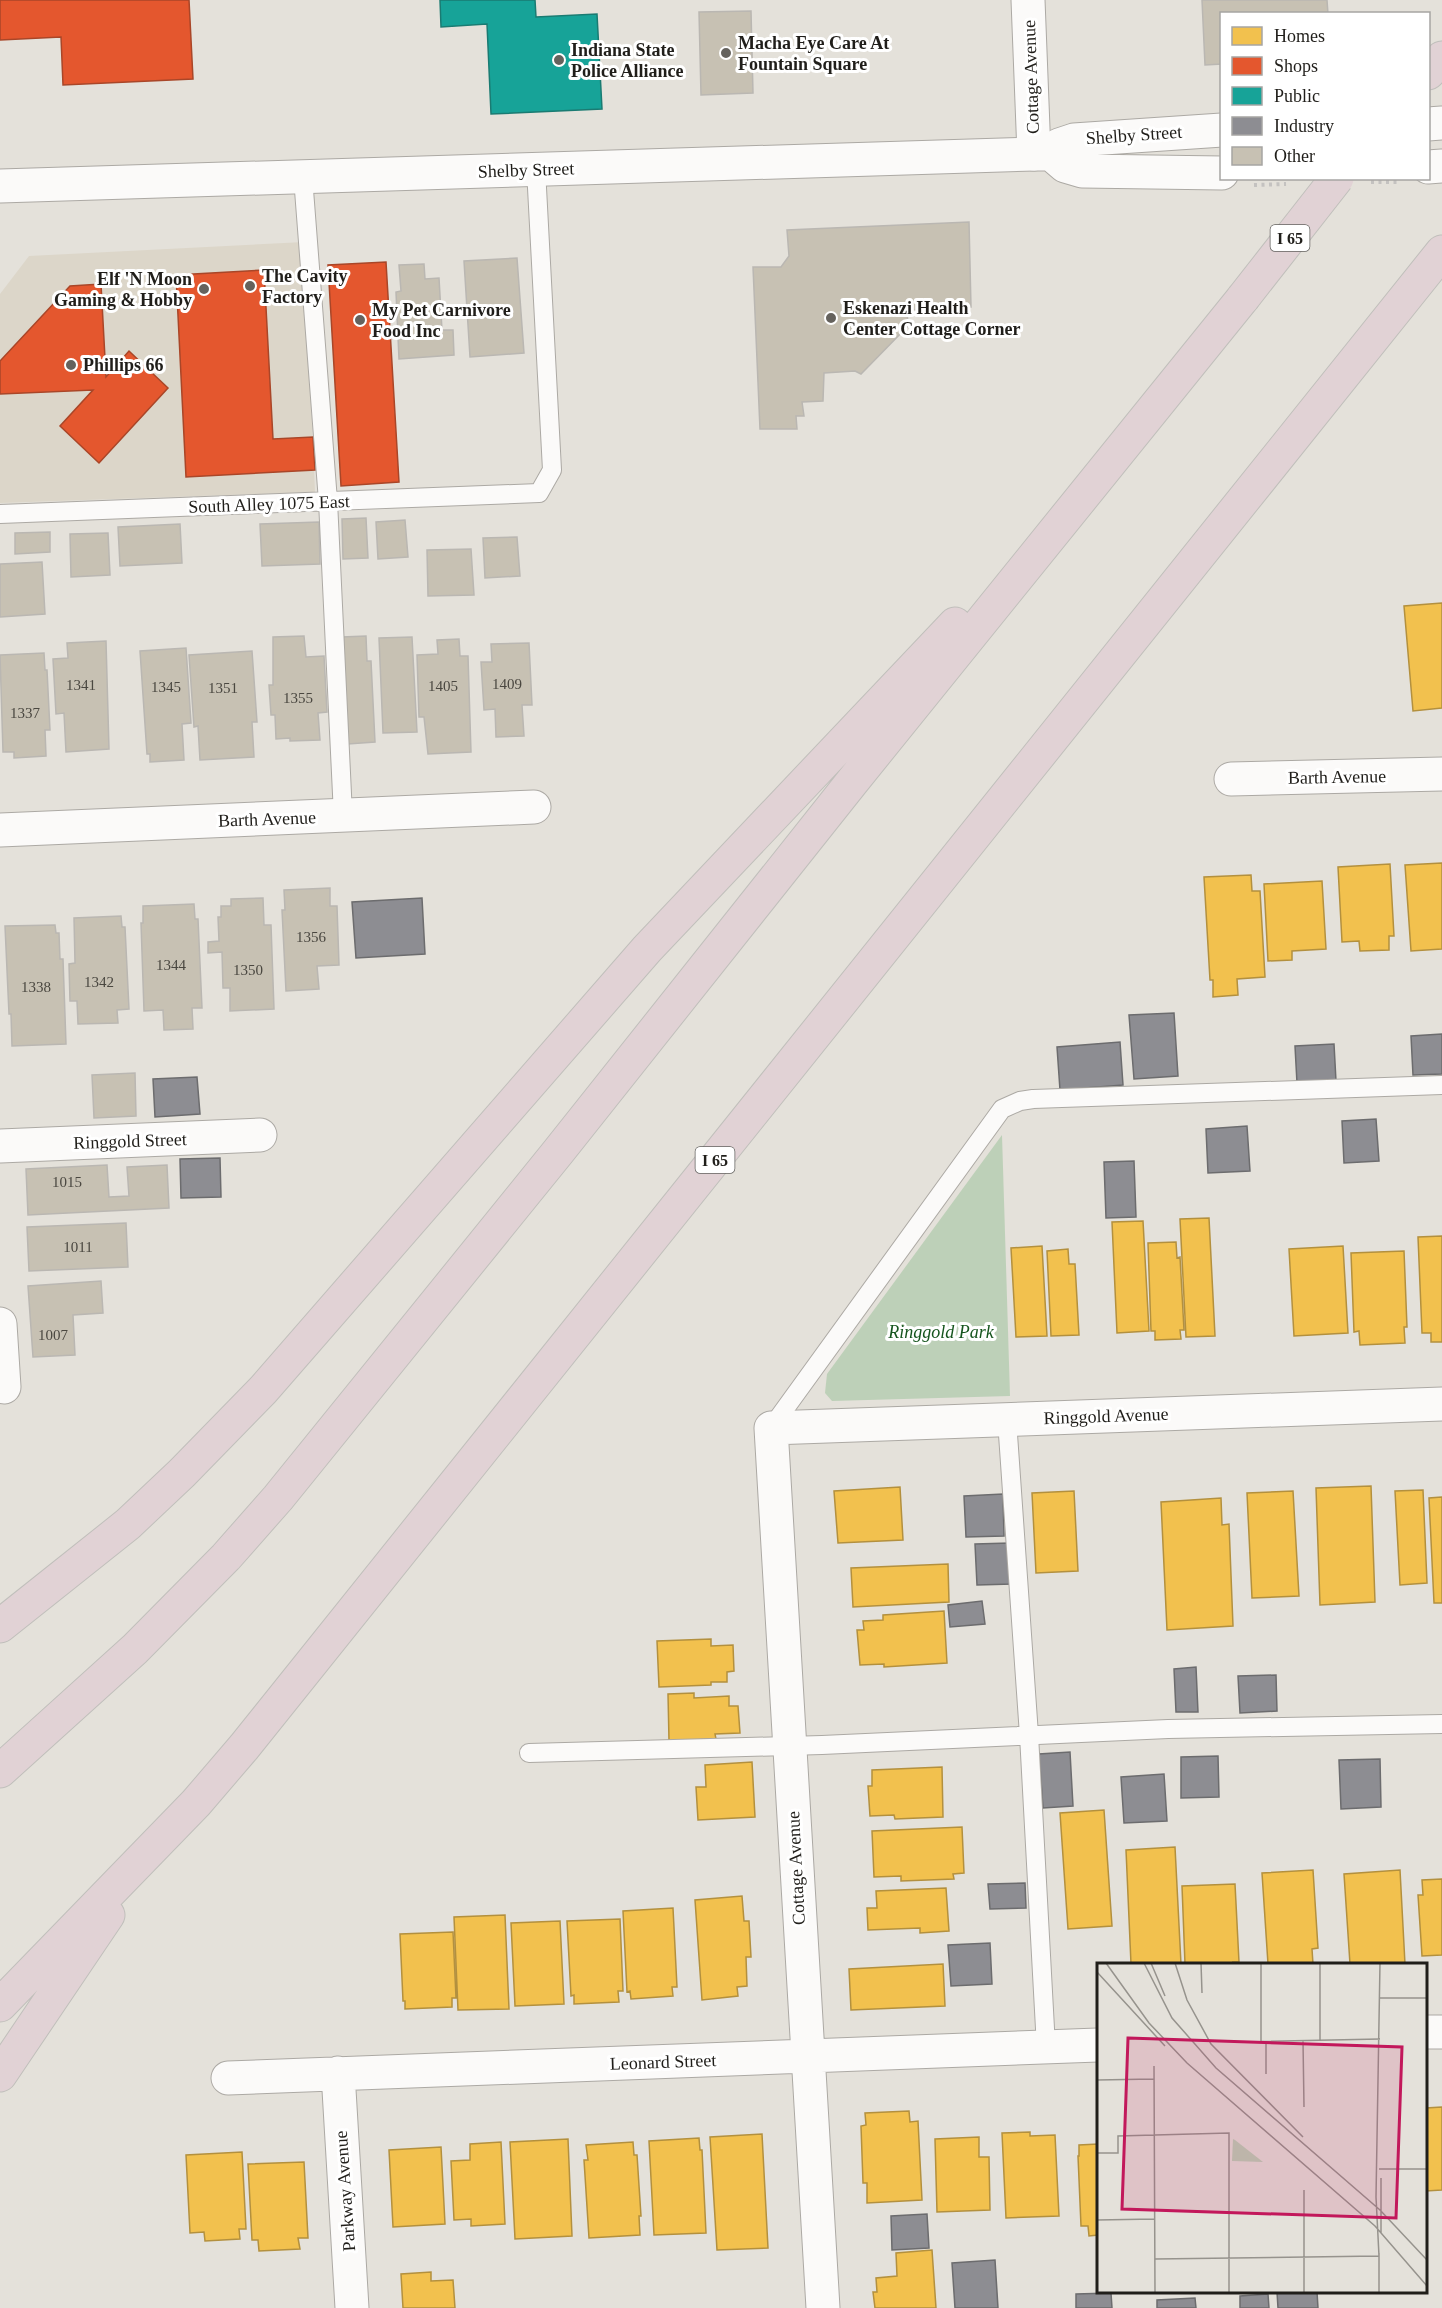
<svg xmlns="http://www.w3.org/2000/svg" width="1442" height="2308" font-family="'Times New Roman',serif">
<rect width="100%" height="100%" fill="#e4e1da"/>
<path fill="#dcd6c9" d="M304,242L315,492L0,503V294L29,256Z"/>
<path fill="#bdd0b8" d="M1002,1135L1010,1396L832,1401L825,1393L827,1374Z"/>
<path fill="#f2c14e" stroke="#b3903e" stroke-width="1.5" d="M1442,603V708L1413,711L1404,606Z
M1442,863V949L1411,951L1405,865Z
M1390,864L1394,936H1389V950L1360,951L1359,941L1342,942L1338,867Z
M1251,875L1252,891H1260L1265,977L1237,979L1238,995L1213,997V980H1210L1204,877Z
M1322,881L1326,949L1292,951V960L1268,961L1264,884Z
M1209,1218L1215,1336L1186,1337L1180,1219Z
M1143,1221L1149,1331L1117,1333L1112,1222Z
M1442,1236V1342H1431V1333H1422L1418,1237Z
M1176,1242L1177,1258L1180,1257L1184,1330H1180L1181,1339L1155,1340V1331H1151L1148,1243Z
M1042,1246L1047,1336L1016,1337L1011,1248Z
M1343,1246L1348,1333L1294,1336L1289,1249Z
M1068,1249L1069,1264H1075L1079,1335L1051,1336L1047,1251Z
M1404,1251L1407,1327H1404L1405,1343L1360,1345L1359,1331L1354,1332L1351,1253Z
M1371,1486L1375,1602L1320,1605L1316,1488Z
M900,1487L903,1540L838,1543L834,1491Z
M1423,1490L1427,1583L1400,1585L1395,1491Z
M1074,1491L1078,1571L1036,1573L1032,1493Z
M1293,1491L1299,1596L1252,1598L1247,1493Z
M1442,1497V1603H1434L1429,1498Z
M1221,1498L1222,1525L1229,1524L1233,1626L1167,1630L1161,1502Z
M948,1564L949,1602L853,1607L851,1568Z
M944,1611L947,1663L884,1667V1664L860,1665L857,1630H864L863,1621L883,1620V1615Z
M711,1639V1646L733,1645L734,1671L727,1672V1682H711V1685L659,1687L657,1641Z
M694,1693V1698L729,1696V1706H738L740,1733L715,1734L716,1739L669,1741L668,1694Z
M752,1762L755,1817L698,1820L696,1787H706L705,1765Z
M942,1767L943,1817L895,1819L894,1815L870,1816L868,1786H872V1770Z
M1104,1810L1112,1926L1068,1929L1060,1813Z
M962,1827L964,1873L953,1874L954,1879L901,1881V1876L874,1877L872,1831Z
M1175,1847L1181,1964H1131L1126,1850Z
M1313,1870L1318,1948L1312,1949L1313,1964H1268L1262,1873Z
M1400,1870L1405,1964H1350L1344,1874Z
M1442,1879V1955L1422,1956L1418,1895H1423L1422,1880Z
M1235,1884L1239,1962H1233L1234,1964H1185L1182,1886Z
M946,1888L949,1931L920,1933V1928L868,1930L867,1908H877L876,1891Z
M742,1896L744,1921H749L751,1957H746L747,1986L737,1987L738,1996L702,2000L695,1900Z
M673,1908L677,1987H672L673,1996L631,1999L630,1991L627,1992L623,1911Z
M505,1915L509,2009L458,2010L454,1917Z
M620,1919L623,1991H618L619,2002L574,2004V1995L571,1996L567,1921Z
M560,1921L564,2004L515,2006L511,1923Z
M453,1932L456,1998H452V2007L405,2009V2001H403L400,1934Z
M943,1964L945,2006L851,2010L849,1969Z
M1442,2107V2190L1426,2191V2108Z
M909,2111L910,2122L918,2121L922,2200L867,2203V2183H863L861,2126L866,2125L865,2113Z
M1030,2132V2136L1055,2135L1059,2216L1006,2218L1002,2133Z
M762,2134L768,2248L717,2250L710,2137Z
M979,2137V2157H989L990,2210L937,2212L935,2139Z
M699,2138L700,2150H702L706,2233L654,2235L649,2141Z
M568,2139L572,2236L515,2239L510,2142Z
M501,2142L505,2224L471,2226V2219L454,2220L451,2161L470,2160V2144Z
M633,2142L634,2155H637L641,2216H639L640,2235L589,2238L584,2160H588L586,2145Z
M1098,2144V2235L1089,2236L1088,2226H1081L1078,2156H1079V2145Z
M441,2147L445,2224L393,2227L389,2150Z
M242,2152L246,2229H239L240,2239L205,2241L204,2232L190,2233L186,2155Z
M304,2162L308,2238H298L300,2249L259,2251L258,2240H252L248,2164Z
M932,2250L936,2308H875L873,2292H877L876,2278L897,2276L896,2253Z
M431,2272V2281L453,2280L455,2308H403L401,2274Z"/>
<path fill="#e4572e" stroke="#a94628" stroke-width="1.5" d="M0,0H189L193,79L63,85L61,37L0,40Z
M386,262L399,482L341,486L328,265Z
M264,270L273,439L313,437L315,470L186,477L176,275Z
M101,284L106,377L129,351L168,388L99,463L60,426L93,390L0,394V361L70,286Z"/>
<path fill="#17a398" stroke="#1a7b72" stroke-width="1.5" d="M440,0H535L536,17L597,14L602,109L491,114L487,24L441,27Z"/>
<path fill="#8d8d92" stroke="#6c6c6e" stroke-width="1.5" d="M422,898L425,954L356,958L352,902Z
M1174,1013L1178,1076L1134,1079L1129,1015Z
M1442,1034V1074L1413,1075L1411,1036Z
M1120,1042L1123,1085L1060,1090L1057,1047Z
M1334,1044L1336,1081L1297,1083L1295,1046Z
M197,1077L200,1114L155,1117L153,1079Z
M1376,1119L1379,1161L1344,1163L1342,1121Z
M1247,1126L1250,1171L1208,1173L1206,1129Z
M220,1158L221,1197L181,1198L180,1159Z
M1134,1161L1136,1217L1106,1218L1104,1162Z
M1003,1494L1004,1536L966,1537L964,1496Z
M1010,1543L1012,1584L977,1585L975,1544Z
M982,1601L985,1624L950,1627L948,1605Z
M1196,1667L1198,1712H1176L1174,1669Z
M1276,1675L1277,1711L1240,1713L1238,1676Z
M1070,1752L1073,1806L1043,1808L1039,1754Z
M1218,1756L1219,1797L1181,1798V1757Z
M1380,1759L1381,1807L1341,1809L1339,1760Z
M1164,1774L1167,1821L1124,1823L1121,1777Z
M1025,1883L1026,1908L990,1909L988,1884Z
M990,1943L992,1984L951,1986L948,1945Z
M927,2214L929,2248L892,2250L891,2216Z
M995,2260L998,2308H955L952,2263Z
M1277,2292H1317L1318,2308H1278Z
M1111,2293L1112,2308H1076V2294Z
M1268,2294L1269,2308H1240V2296Z
M1195,2298L1196,2308H1157V2300Z"/>
<path fill="#c7c1b3" stroke="#bab7b2" stroke-width="1.5" d="M1202,0H1327L1328,14H1222V64L1205,65Z
M751,11L753,93L701,95L699,12Z
M969,222L971,307L907,310L908,326L861,374L855,371L824,373L823,401L802,402L804,416H796L797,429H760L753,267H781L789,256L787,230Z
M517,258L524,353L470,357L464,261Z
M424,264L425,279L439,278L442,330H453L454,355L399,359L396,292L401,291L399,265Z
M366,518L368,558L343,559L342,519Z
M405,520L408,557L378,559L376,522Z
M319,522L320,564L262,566L260,524Z
M180,524L182,563L120,566L118,527Z
M50,532V552L15,554V533Z
M108,533L110,575L71,577L70,534Z
M517,537L520,576L485,578L483,538Z
M471,549L474,595L428,596L427,550Z
M42,562L45,614L0,617V564Z
M304,636L306,657L324,656L327,712L318,713L320,740L290,741V738L276,739L275,715H271L269,685H273V637Z
M366,636L367,661H371L375,742L348,744L342,637Z
M412,637L417,732L383,733L379,638Z
M459,639L460,656H468L471,752L428,754L424,717H419L417,655L438,654L437,640Z
M106,641L109,749L66,752L64,713L56,714L53,659L68,658L67,643Z
M529,643L532,705H522L524,736L496,737L495,709L484,710L481,662H492L491,644Z
M186,648L191,723L182,724L184,760L150,762V754H147L140,651Z
M252,651L257,722H252L254,757L200,760L198,726L194,727L189,655Z
M44,653L45,670H47L50,730H45L46,756L14,758V752H3L0,655Z
M330,888V906H337L339,965L317,966L319,989L286,991L282,910H285L284,890Z
M263,898L264,925H271L274,1009L230,1011V988H223L222,952L208,953V942L219,941L218,917H221V906H231V899Z
M194,904L195,919H198L202,1008H192L193,1029L164,1030L163,1010L144,1011L141,923H143V906Z
M121,916L122,927H125L129,1009L117,1010L118,1023L78,1024L77,1001H70L69,964L75,963L74,918Z
M55,925L56,933H59L60,959H63L66,1044L12,1046L11,1014H9L5,926Z
M135,1073L136,1116L94,1118L92,1075Z
M107,1165L109,1197L129,1196L127,1167L167,1165L169,1208L28,1215L26,1169Z
M126,1223L128,1267L29,1271L27,1227Z
M101,1281L103,1313L73,1315L75,1355L33,1357L28,1286Z"/>
<g fill="none" stroke-linecap="round" stroke-linejoin="round">
<g stroke="#aca9a4" stroke-width="20">
<path id="lane" d="M303,177L328,501L343,815
M0,514L539,493L552,470L536,169
M1007,1420L1029,1735L1046,2047
M771,1428L1002,1109L1020,1101L1033,1099L1442,1085
M529,1753L822,1745L1168,1729L1442,1724"/>
</g>
<g stroke="#aca9a4" stroke-width="35">
<path id="street" d="M1028,0L1034,154
M1231,779L1442,774
M0,830L534,807
M0,1146L260,1135
M0,1324L4,1387
M1426,2032H1442
M338,2073L352,2308
M228,2078L1098,2045
M823,2308L771,1428L1442,1404"/>
</g>
<g stroke="#aca9a4" stroke-width="35">
<path id="secondary" d="M1428,124L1442,123
M1051,154L1059,145L1074,140L1222,130
M1428,167L1442,166
M0,186L1034,154H1051L1065,166L1082,171L1222,173"/>
</g>
<g stroke="#c0bfbb" stroke-width="35">
<path id="highway" d="M1428,73L1442,58
M0,1626L128,1524L182,1473L263,1390L647,949L955,624
M0,1771L135,1649L226,1557L278,1498L558,1152L852,782L1243,298
M0,2005L196,1803L244,1747L1442,252
M0,2075L108,1915"/>
</g>
<path stroke="#c4c2c0" stroke-width="4" stroke-dasharray="3 4.5" stroke-linecap="butt" d="M1371,182H1397
M1254,185L1286,184"/>
<use href="#lane" stroke="#fbfaf9" stroke-width="18"/>
<use href="#street" stroke="#fbfaf9" stroke-width="33"/>
<use href="#secondary" stroke="#fbfaf9" stroke-width="33"/>
<use href="#highway" stroke="#e1d2d5" stroke-width="33"/>
<g stroke="#c0bfbb" stroke-width="35" stroke-linecap="butt">
<path id="highway-bridge" d="M1243,298L1337,178"/>
</g>
<use href="#highway-bridge" stroke="#e1d2d5" stroke-width="33"/>
</g>
<g fill="#65625d" stroke="#fff" stroke-width="2">
<circle cx="726" cy="53" r="6"/>
<circle cx="559" cy="60" r="6"/>
<circle cx="250" cy="286" r="6"/>
<circle cx="204" cy="289" r="6"/>
<circle cx="831" cy="318" r="6"/>
<circle cx="360" cy="320" r="6"/>
<circle cx="71" cy="365" r="6"/>
</g>
<g text-anchor="middle" dominant-baseline="central" stroke-width="6" stroke-linejoin="round" paint-order="stroke">
<g font-size="15" fill="#4a4740">
<text x="507" y="684">1409</text>
<text x="81" y="685">1341</text>
<text x="443" y="686">1405</text>
<text x="166" y="687">1345</text>
<text x="223" y="688">1351</text>
<text x="298" y="698">1355</text>
<text x="25" y="713">1337</text>
<text x="311" y="937">1356</text>
<text x="171" y="965">1344</text>
<text x="248" y="970">1350</text>
<text x="99" y="982">1342</text>
<text x="36" y="987">1338</text>
<text x="67" y="1182">1015</text>
<text x="78" y="1247">1011</text>
<text x="53" y="1335">1007</text>
</g>
<g fill="#fff" stroke="#63625f" stroke-width="1.5">
<rect x="1270.5" y="225" width="39" height="26" rx="4.5"/>
<rect x="695.5" y="1147" width="39" height="26" rx="4.5"/>
</g>
<g font-size="16" font-weight="bold" fill="#201e1a">
<text x="1290" y="238">I 65</text>
<text x="715" y="1160">I 65</text>
</g>
<g font-size="18" font-weight="bold" fill="#201e1a" stroke="#fff" text-anchor="start">
<text x="738" y="43">Macha Eye Care At<tspan x="738" dy="21">Fountain Square</tspan></text>
<text x="571" y="50">Indiana State<tspan x="571" dy="21">Police Alliance</tspan></text>
<text x="262" y="276">The Cavity<tspan x="262" dy="21">Factory</tspan></text>
<text x="192" y="279" text-anchor="end">Elf 'N Moon<tspan x="192" dy="21">Gaming &amp; Hobby</tspan></text>
<text x="843" y="308">Eskenazi Health<tspan x="843" dy="21">Center Cottage Corner</tspan></text>
<text x="372" y="310">My Pet Carnivore<tspan x="372" dy="21">Food Inc</tspan></text>
<text x="83" y="365">Phillips 66</text>
</g>
<g font-size="18" fill="#201e1a" stroke="#fff">
<text transform="translate(1031 77) rotate(-92)">Cottage Avenue</text>
<text transform="translate(1134 135) rotate(-4)">Shelby Street</text>
<text transform="translate(526 170) rotate(-2)">Shelby Street</text>
<text transform="translate(269 504) rotate(-2)">South Alley 1075 East</text>
<text transform="translate(1337 777) rotate(-1)">Barth Avenue</text>
<text transform="translate(267 819) rotate(-2)">Barth Avenue</text>
<text transform="translate(130 1141) rotate(-2)">Ringgold Street</text>
<text transform="translate(1106 1416) rotate(-2)">Ringgold Avenue</text>
<text transform="translate(796 1868) rotate(-93)">Cottage Avenue</text>
<text transform="translate(663 2062) rotate(-2)">Leonard Street</text>
<text transform="translate(345 2191) rotate(-94)">Parkway Avenue</text>
</g>
<g font-size="18" font-style="italic" fill="#16551e" stroke="#fff">
<text x="941" y="1332">Ringgold Park</text>
</g>
</g>
<g transform="translate(1097 1963)">
<rect width="330" height="330" fill="#e4e1da"/>
<path d="M136,176L138,177L166,199L135,198Z" fill="#bdd0b8"/>
<path fill="none" stroke="#96938d" stroke-width="1.5" d="M9,0L52,60L90,100L278,263L330,323M47,0L75,55L119,105L283,247L330,297M54,0L68,33M78,0L90,37L114,81L206,174M104,0L105,30M223,0V77M0,9L68,83M283,35H330M206,78L207,144M140,79L283,76M164,79V0M169,79V111M57,103L58,330M0,117L57,116M0,190H21V173L132,170V330M282,206H330M0,257L58,256M284,270V215M282,293L279,234L283,0M58,296L282,293M207,330V227M282,330V290"/>
<path fill="#c2185b" fill-opacity="0.15" stroke="#c2185b" stroke-width="3" d="M31,75L305,84L299,255L25,246Z"/>
<rect width="330" height="330" fill="none" stroke="#201e1a" stroke-width="3"/>
</g>
<rect x="1220" y="12" width="210" height="168" fill="#ffffff" stroke="#a6a5a3" stroke-width="1.5"/>
<rect x="1232" y="27" width="30" height="18" fill="#f2c14e" stroke="#a6a5a3" stroke-width="1.5"/>
<text x="1274" y="42" font-size="18" fill="#201e1a">Homes</text>
<rect x="1232" y="57" width="30" height="18" fill="#e4572e" stroke="#a6a5a3" stroke-width="1.5"/>
<text x="1274" y="72" font-size="18" fill="#201e1a">Shops</text>
<rect x="1232" y="87" width="30" height="18" fill="#17a398" stroke="#a6a5a3" stroke-width="1.5"/>
<text x="1274" y="102" font-size="18" fill="#201e1a">Public</text>
<rect x="1232" y="117" width="30" height="18" fill="#8d8d92" stroke="#a6a5a3" stroke-width="1.5"/>
<text x="1274" y="132" font-size="18" fill="#201e1a">Industry</text>
<rect x="1232" y="147" width="30" height="18" fill="#c7c1b3" stroke="#a6a5a3" stroke-width="1.5"/>
<text x="1274" y="162" font-size="18" fill="#201e1a">Other</text>
</svg>
